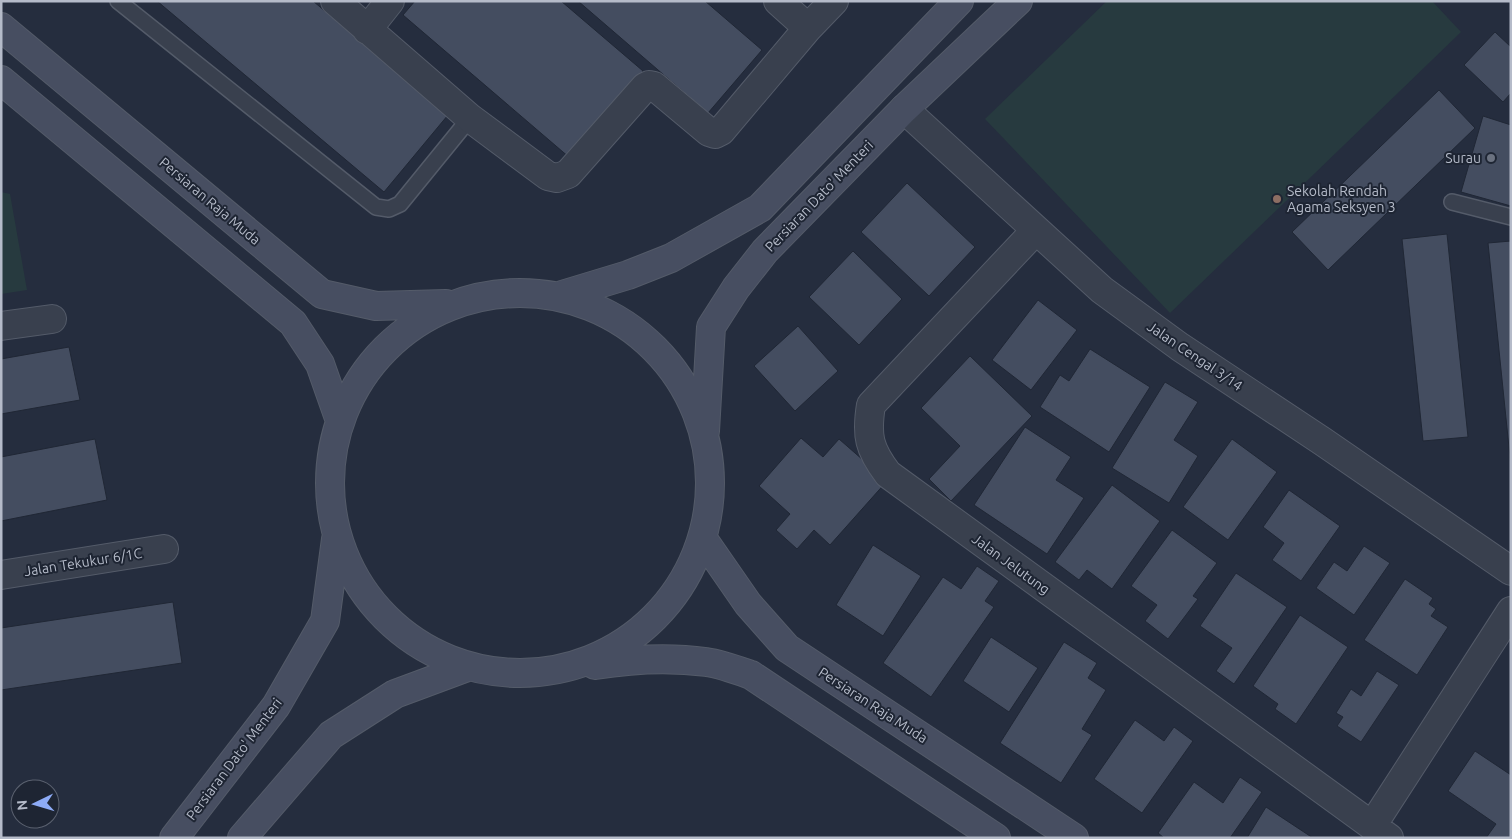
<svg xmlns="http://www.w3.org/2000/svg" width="1512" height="839" font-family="Ubuntu,sans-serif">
<rect width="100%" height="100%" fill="#252d3e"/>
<path fill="#273a3f" d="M1107,1H1432L1461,32L1170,313L985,119Z
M1,192L10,194L27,290L1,294Z"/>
<path fill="#444d60" stroke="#202735" d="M157,1H313L448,115L384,192Z
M415,1H561L643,71L570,158L403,15Z
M578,1H705L762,50L708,113Z
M1495,32L1511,47V93L1503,102L1464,65Z
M1439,90L1475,128L1328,270L1292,232Z
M1483,116L1511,125V206L1461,192Z
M907,183L975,247L929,296L861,232Z
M1447,234L1468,437L1423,441L1402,239Z
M1511,241V467L1488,243Z
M853,251L902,299L859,345L809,297Z
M1038,300L1077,330L1031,390L992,360Z
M798,326L838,371L795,411L754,366Z
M69,347L80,400L1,414V359Z
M1090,349L1150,387L1109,452L1040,407L1060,375L1069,381Z
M970,356L1032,416L951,501L929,479L960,446L921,408Z
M1165,382L1198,402L1174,440L1198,456L1169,503L1112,468Z
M1025,427L1071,457L1056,480L1084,498L1047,554L974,505Z
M801,438L823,457L839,439L887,481L830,545L814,530L797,549L776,530L790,514L759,486Z
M95,439L107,500L1,521V457Z
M1232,439L1277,472L1228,540L1183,507Z
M1112,485L1160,521L1112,589L1087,570L1079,580L1055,562Z
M1289,490L1340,526L1301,581L1272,560L1284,543L1263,527Z
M1172,530L1217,563L1193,596L1198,599L1168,639L1145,621L1157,605L1131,586Z
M873,545L921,576L883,636L836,605Z
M1364,546L1390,563L1354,615L1316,588L1334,562L1347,571Z
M977,566L999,581L985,601L994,607L931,697L883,663L943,577L961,589Z
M1236,573L1287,607L1234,684L1216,671L1232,648L1200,626Z
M1405,579L1433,598L1429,604L1436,609L1431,616L1448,627L1417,675L1364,640Z
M173,602L182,663L1,690V628Z
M1300,615L1348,647L1296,724L1275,709L1278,704L1253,686Z
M991,637L1038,668L1009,712L963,681Z
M1064,642L1097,663L1088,678L1106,690L1082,729L1092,735L1061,783L1000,743Z
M1377,671L1399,685L1361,742L1337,726L1343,717L1336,713L1351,689L1361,696Z
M1135,720L1164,741L1174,727L1193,741L1142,813L1094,779Z
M1475,751L1511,775V836L1509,838H1486L1496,824L1448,791Z
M1240,777L1262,792L1230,838H1164L1158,833L1194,782L1223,803Z
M1266,807L1313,838H1247Z"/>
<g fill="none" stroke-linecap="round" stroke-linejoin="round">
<g stroke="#545b69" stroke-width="18">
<path id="lane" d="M118,1L376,207L389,209L400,204L470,118
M1452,202L1511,217"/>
</g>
<g stroke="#545b69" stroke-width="30">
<path id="street" d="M335,1L470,118L548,176L557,178L568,174L645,87L649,85L654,86L709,132L715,134L721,131L808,28L834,1
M778,1L808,28
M367,30L390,1
M904,109L1102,290L1180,347L1322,441L1511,571
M1036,230L871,405C866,436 869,449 888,474L1389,838
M1,326L52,319
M1,575L164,549
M1372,826L1511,611"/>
</g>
<g stroke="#545b69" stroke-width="30">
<path id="secondary" d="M1,27L322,294L376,306L446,304
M1,80L293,323L320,364L339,418
M330 483a190 190 0 1 1 380 0a190 190 0 1 1-380 0Z
M562,295L628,275L671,258L760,208L959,1
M705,431L711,327L736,288L765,251L904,109L1018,1
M703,539L748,604L787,648L1074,838
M595,665C632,659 669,657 706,662C721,664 737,670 751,675L996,838
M174,838L276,706L325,621L336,539
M242,838L331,735L395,694L465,668"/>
</g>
<use href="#lane" stroke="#39404e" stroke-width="15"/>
<use href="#street" stroke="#39404e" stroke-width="28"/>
<use href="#secondary" stroke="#474e61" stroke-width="28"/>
</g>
<circle fill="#6b7280" stroke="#1e2533" stroke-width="2" cx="1491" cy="158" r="5"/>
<circle fill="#8d6e63" stroke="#1e2533" stroke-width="2" cx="1277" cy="199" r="5"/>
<g text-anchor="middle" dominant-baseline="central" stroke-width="4" stroke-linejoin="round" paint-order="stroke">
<g font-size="14" fill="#b5bbc9" stroke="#1e2533" text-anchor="end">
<text x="1481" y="158">Surau</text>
<text x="1287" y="191" text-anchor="start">Sekolah Rendah<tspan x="1287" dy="16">Agama Seksyen 3</tspan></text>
</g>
<g font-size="14" fill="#b5bbc9" stroke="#1e2533">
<text transform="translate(819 196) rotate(-46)">Persiaran Dato' Menteri</text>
<text transform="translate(210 201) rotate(40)">Persiaran Raja Muda</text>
<text transform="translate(1195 356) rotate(34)">Jalan Cengal 3/14</text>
<text transform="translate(83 562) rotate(-9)">Jalan Tekukur 6/1C</text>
<text transform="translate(1011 564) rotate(36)">Jalan Jelutung</text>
<text transform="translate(873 705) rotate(33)">Persiaran Raja Muda</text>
<text transform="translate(234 759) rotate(-53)">Persiaran Dato' Menteri</text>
</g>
</g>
<rect width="1512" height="839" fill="none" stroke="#b5bbc9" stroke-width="5"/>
<g transform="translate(35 804) rotate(265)"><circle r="24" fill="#1e2533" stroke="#5a616f"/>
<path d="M0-4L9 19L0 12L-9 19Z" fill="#8dabf6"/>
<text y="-8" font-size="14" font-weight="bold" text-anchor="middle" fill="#b5bbc9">N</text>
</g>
</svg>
